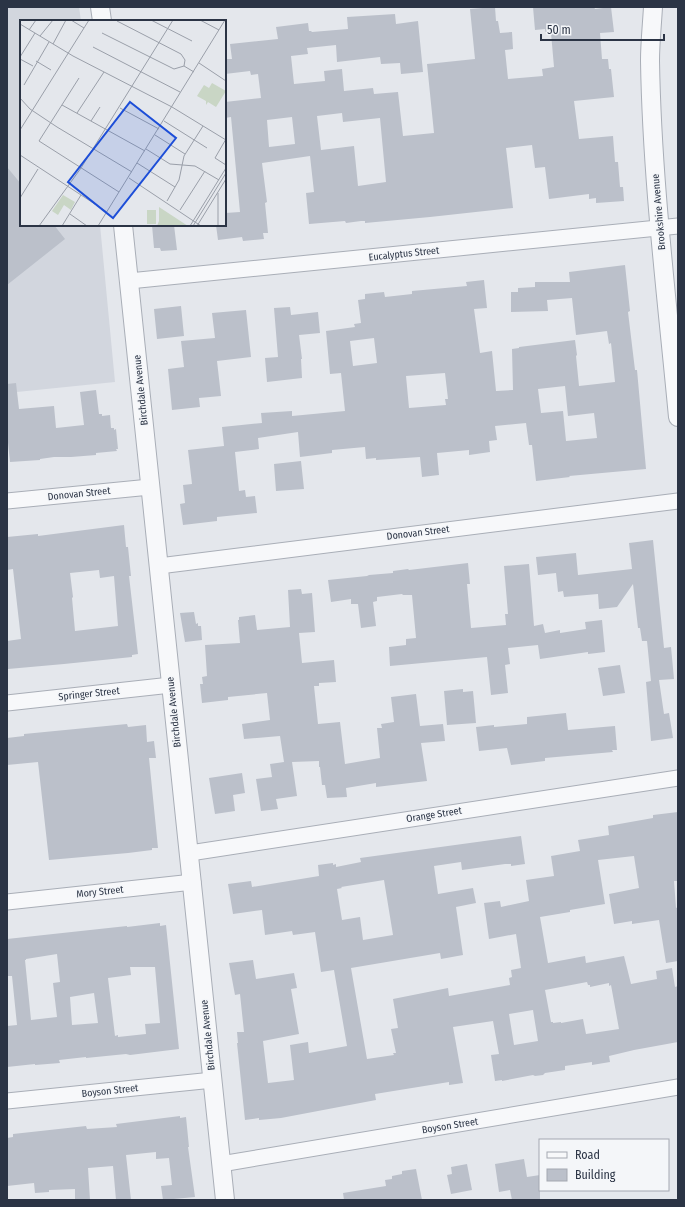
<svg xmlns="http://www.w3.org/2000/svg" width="685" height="1207" font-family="'Fira Sans Condensed',sans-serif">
<rect width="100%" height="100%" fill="#e4e7ec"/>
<path fill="#d2d6de" d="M7,7H79L81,21H21V225H100L115,382L7,393Z"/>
<path fill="#bbc0ca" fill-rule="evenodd" d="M495,7L496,21H498L500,33L512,32L513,49L505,50L508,79L543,76L542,69L554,67L551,33L546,34L545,29L535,30L533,7H594L595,9L611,7L614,32L600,33L602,59H608L609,69H611L614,97L574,101L579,139L613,136L615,162H618L620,187H623L624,201L596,203V198L589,199V194L549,199L545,167L535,168L532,145L506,148L513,208L430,217L365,223V221H361L346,223L345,221L309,224L306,193L314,192L310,156L262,163L267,202L265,203L268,233H263L264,239L243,241L242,237L218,240L216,225H225V213L240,212L231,117L225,118V102L261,98L258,74L251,75L250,71L225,74V59H232L230,44L278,39L276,27L308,23L309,31H311L312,32L348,29L347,17L395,14L396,24L418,21L423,72L401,74L400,63L381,64L380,57L337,62L336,45L307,48L308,54L291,56L294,84L325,81L324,71L342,69L344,91L373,88L374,94L398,92L403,136L434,133L427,64L475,59L470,9ZM342,113L343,122L380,118L386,182L358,186L354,146L321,150L317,116ZM292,117L295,144L269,147L267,120Z
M7,167L21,184V225H54L65,239L7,285Z
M152,225H174L177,250L161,251L160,248H154Z
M625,265L630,311L628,312L635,370H637L646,469L569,476L570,477L536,481L532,445H529L526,423L495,426L497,440L489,441L490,452L469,455V450L437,453L439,475L422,477L420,457L376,460V458L366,459L365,447L332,450V453L300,457L298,432L258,438L259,449L235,452L239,491L245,490L246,497L255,496L257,513L217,517V521L183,525L180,504L185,503L183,485L192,484L188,450L224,446L222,427L262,423L261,413L292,411V416L345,411L341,373L330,374L326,331L355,327L354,324L361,323L358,300L365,299V294L384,292L385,297L412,294V291L467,286L466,282L484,280L487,308L474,309L480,353L492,351L496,391L513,390L512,349L519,348V347L575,340L577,355L576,356L579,386L615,382L611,343L609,344L607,331L576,335L572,298L547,300L548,311L511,312V292H518V288L535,287V282H570L569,272ZM374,338L377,363L353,366L350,341ZM445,373L448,399H445L446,405L409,408L406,376ZM565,386L568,416L594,413L597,438L566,441L563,411L541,413L538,389Z
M181,306L184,336L157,339L154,309Z
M290,307L291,315L318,312L320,333L299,335L302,359H301L302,378L267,382L265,358L278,357L274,308Z
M246,310L251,357L217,361L221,396L199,398L200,407L172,410L168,369L184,367L181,341L215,338L212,313Z
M16,383L19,409L54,406L56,428L84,425L80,392L96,390L99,414H102V416L110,415L111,428H114V430L116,429L118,449H116L117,451L96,453V455L71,457H54L40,459V460L10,462L7,433V384Z
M301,461L304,489L276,491L274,464Z
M124,525L126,547H128L131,576H129L138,654L132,655V657L64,664L8,669V666H7V641L21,639L13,569L7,570V537L38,534V536ZM99,570L100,578L114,576L118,626L75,631L72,598L73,597L70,573Z
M653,540L664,648L671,647L674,679L659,680L664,714L669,713L673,738L651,741L646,682L651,681L647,641H642L640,628H638L633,584L617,607L599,609L598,594L564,597L563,591L558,592L556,573L538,575L536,557L576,553L578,575L632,569L629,543Z
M468,563L470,584H467L471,628L506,625L505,614H508L504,566L529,564L534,626L543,624L545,633L560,630V633L586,629L585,622L602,620L605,652L588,654V652L540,659L538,645L508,648L510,664L505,665L508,693L491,695L487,657L390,666L389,647L406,645V639L416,638L412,595H403L402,594L377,597V601L373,602L376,626L361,628L358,604H351V599L331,602L328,580L367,576L369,575L393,573V571L408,569L409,570Z
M301,589L302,594L312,593L315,632L299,633L302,663L334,660L336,682L319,683V686H314L318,724L340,722L345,764L380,758L377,728H382L381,724L394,722L391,697L416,694L420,726L443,724L445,741L421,743L427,781L376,787V783L346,788L347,797L327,798L325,785H322L320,767H319V761L292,762L297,796L276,799L278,809L261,811L256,779L272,777L270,764L284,762L280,736L244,739L242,724L270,720L267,693L228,697V700L202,703L200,684H203L202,677L207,676L205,645L240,643L238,620H239V617L255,615L257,630L290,627L288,590Z
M194,612L196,624L198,623V626H201L202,640L185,642L180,613Z
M620,665L625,693L603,696L598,668Z
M463,689V692L473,691L476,723L447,725L444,691Z
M566,713L568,730L615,726L617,750H612L613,752L545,758V761L511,765L507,748L479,751L476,727L494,725V727L527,724V717Z
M127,724L128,727L146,725L147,742L154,741L156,758H149L158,848H152V850L128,853L49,860L38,762L7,765V738L24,736V734Z
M242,773L245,793L233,795L235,811L215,814L209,778Z
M678,812V881H674L676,908L678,907V961L666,963L659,920L632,924V921L614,924L609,894L639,888L634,856L598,860L605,904L570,910V912L540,917L548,963L585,956L586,963L624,956L631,984L657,979L656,971L672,968L675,987L678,986V1042L634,1050L609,1056L610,1062L592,1065V1062L565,1066V1070L545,1073L543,1075L535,1076L533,1075L502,1081V1080L495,1081L491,1055L499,1054L493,1021L453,1027L463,1083L449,1085V1082L375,1094L376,1100L281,1118L259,1120V1118L245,1120L237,1043H238L237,1032H244L240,994L235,995L229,963L253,960L256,979L294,973L297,988L291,989L299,1034L263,1041L268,1083L294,1080L290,1045L308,1042L309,1053L347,1046L334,970L321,972L315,932L293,935L292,931L265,935L262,910L233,914L228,884L251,881L252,887L319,876L318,865L333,863V865L336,864V867L361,862L360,858L521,836L525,864L511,866V864H505L462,870L461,862L434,866L438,894L473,888L476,903L456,907L463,955L441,959L440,953L351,968L367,1059L394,1055L393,1053H396L391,1029L398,1028L393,999L448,988L449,996L510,985L509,978L512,977L511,970L521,968L516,934L489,939L484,903L500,901L501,907L529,901L526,880L554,876L551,856L580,851L578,840L609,835L608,826L653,818V815ZM384,880L393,935L363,940L360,917L342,920L337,889L342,888L341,887ZM587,982L588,985H590V987L609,983V986L611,985L619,1029L586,1034L583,1019L561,1023V1022L553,1023V1022H551L545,990ZM533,1010L538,1041L514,1045L509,1014Z
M160,923V926L166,925L179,1049L130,1055L126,1054L86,1058V1057L59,1060L60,1063L35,1065V1064L7,1067V1026L17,1025L12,976H7V939L127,926V927ZM57,954L60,982L53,983L57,1017L31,1020L25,960H26V959ZM130,967H155L160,1023L145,1024L146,1034L118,1037V1035L115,1036L108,978L131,975ZM94,993L98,1023L72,1025L70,997Z
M180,1116V1118L186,1117L189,1147H188L195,1197L163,1200L161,1186L172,1185L169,1158L156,1159V1152L126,1155L131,1200H116L113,1166L88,1168L90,1200H75V1189L49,1190V1192L35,1193L34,1183L7,1186V1138L13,1137V1134L86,1126L87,1129L117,1127L116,1124Z
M524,1159L527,1177L540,1175V1200H512L510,1190L499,1192L495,1164Z
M467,1164L472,1190L451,1194L447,1175L452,1174L451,1167Z
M416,1169L422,1200H344L343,1193L386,1186L385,1180L392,1179V1176L402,1174V1171Z"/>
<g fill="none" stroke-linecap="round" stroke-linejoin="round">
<g stroke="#a9aeb7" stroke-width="17">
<path id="minor" d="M129,281L678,226
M7,501L150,487
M159,566L678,501
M7,703L171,685
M190,853L678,778
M7,902L193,882
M7,1101L213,1080
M221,1164L678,1087"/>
</g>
<g stroke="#a9aeb7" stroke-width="20">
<path id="tertiary" d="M100,7L102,21
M653,7C652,25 650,43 650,61C652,180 667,299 678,417
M123,225L225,1200"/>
</g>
<use href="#minor" stroke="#f7f8fa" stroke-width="15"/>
<use href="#tertiary" stroke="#f7f8fa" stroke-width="18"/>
</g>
<g text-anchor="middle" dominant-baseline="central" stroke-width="3" stroke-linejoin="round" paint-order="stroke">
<g font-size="10" fill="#2b3445" stroke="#f4f6f9">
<text transform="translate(659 212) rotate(-95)">Brookshire Avenue</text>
<text transform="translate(404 254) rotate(-6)">Eucalyptus Street</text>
<text transform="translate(141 390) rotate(-96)">Birchdale Avenue</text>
<text transform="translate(79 494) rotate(-6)">Donovan Street</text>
<text transform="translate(418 533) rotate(-7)">Donovan Street</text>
<text transform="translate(89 694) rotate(-6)">Springer Street</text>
<text transform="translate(174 712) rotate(-96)">Birchdale Avenue</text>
<text transform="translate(434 815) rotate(-9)">Orange Street</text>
<text transform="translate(100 892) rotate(-6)">Mory Street</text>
<text transform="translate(208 1035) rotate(-96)">Birchdale Avenue</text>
<text transform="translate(110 1091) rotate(-6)">Boyson Street</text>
<text transform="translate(450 1126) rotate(-9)">Boyson Street</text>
</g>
</g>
<g transform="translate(20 20)">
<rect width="206" height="206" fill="#e4e7ec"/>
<path d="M192,63L206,71L196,87L188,82L186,85V81L177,76L184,65L189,68ZM43,175L55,182L51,190L44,185L38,195L32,191ZM139,187L168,206H137L139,201ZM127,190H136V204H127Z" fill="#c9d6c5"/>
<path fill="none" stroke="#9a9fa9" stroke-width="1" d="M51,0L64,8M131,0L172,21M180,0L199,10M97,1L161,34L165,40L164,46M0,4L53,36L152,87L206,120M9,10L16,0M82,13L154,49L164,46L174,52M20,16L33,0M33,24L46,0M73,27L160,72M0,37L15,13M0,39L13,46M16,41L31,50M179,43L206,61M59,58L19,121L99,172M4,65L29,22M0,78L10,89L37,107L112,152M42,85L125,131M100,88L139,109M57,93L84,52M71,101L80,87M144,101L187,128M0,110L69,0M135,115L165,134M206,119L195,138L206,145M126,129L150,144L175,146L199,160M0,135L87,192M117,143L155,167M109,158L181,206M0,178L18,149M147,181L159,160L164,136L183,106M160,190L185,151M50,194L67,206M19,206L61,148L153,0M42,206L61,175M78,206L205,0M170,206L206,148M173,206L206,153M177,206L206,159M198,206V173"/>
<path fill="#1d4ed8" fill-opacity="0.15" stroke="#1d4ed8" stroke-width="2" d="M110,82L156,118L93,198L48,162Z"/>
<rect width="206" height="206" fill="none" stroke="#2b3445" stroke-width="2"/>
</g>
<rect width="685" height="1207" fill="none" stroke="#2b3445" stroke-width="16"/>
<rect x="539" y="1139" width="130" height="52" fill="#f4f6f9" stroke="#a4a8b1"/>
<rect x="547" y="1152" width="20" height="6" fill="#f7f8fa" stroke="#a4a8b1"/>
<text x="575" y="1159" font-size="12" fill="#2b3445">Road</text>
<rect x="547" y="1169" width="20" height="12" fill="#bbc0ca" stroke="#a4a8b1"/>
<text x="575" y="1179" font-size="12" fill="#2b3445">Building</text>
<path d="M541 34v6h123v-6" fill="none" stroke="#2b3445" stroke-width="2"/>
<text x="547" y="34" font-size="12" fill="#2b3445" stroke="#f4f6f9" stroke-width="3" paint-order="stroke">50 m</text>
</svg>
